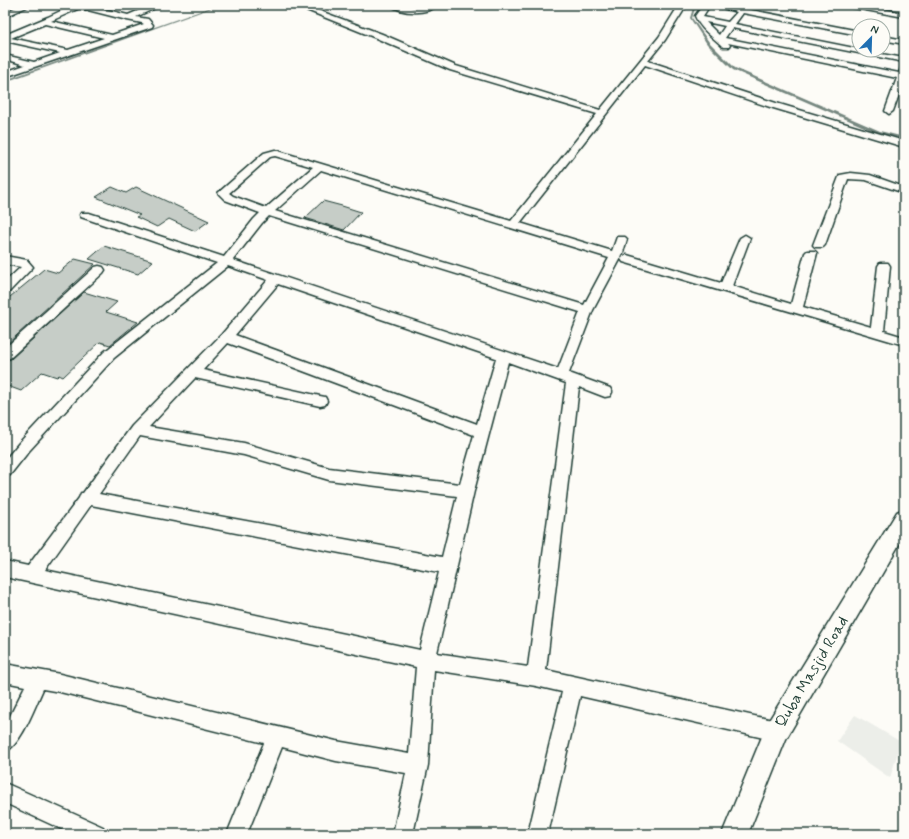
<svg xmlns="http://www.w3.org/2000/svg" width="909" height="839" font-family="Mynerve,sans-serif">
<rect width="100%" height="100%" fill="#fdfcf7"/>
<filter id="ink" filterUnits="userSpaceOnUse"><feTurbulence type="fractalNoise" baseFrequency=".025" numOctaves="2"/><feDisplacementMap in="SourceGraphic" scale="8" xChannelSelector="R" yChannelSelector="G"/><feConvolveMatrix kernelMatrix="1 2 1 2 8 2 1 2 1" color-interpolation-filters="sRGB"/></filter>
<g filter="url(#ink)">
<path fill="#eceee9" d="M855,715L901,742L890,778L837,741Z"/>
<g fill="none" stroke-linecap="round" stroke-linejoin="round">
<path fill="#75877f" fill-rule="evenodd" d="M217,5H220L5,82V80Z
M694,5H696L692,18L709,42L735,68L880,131L904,137V139L878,133L733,70L707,44L690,18Z"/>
</g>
<path fill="#c6cdc7" stroke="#1f3d34" d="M112,187L126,193L136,187L209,221L195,231L169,219L157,227L136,217L140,215L96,197Z
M323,201L342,206L361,212L344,230L305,218Z
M104,246L153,261L138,274L89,259Z
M75,259L95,264L5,346V301L44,269L58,273Z
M84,292L117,302L106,312L138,322L110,345L100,342L63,377L59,375L57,377L42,372L21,391L5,385V361L11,359Z"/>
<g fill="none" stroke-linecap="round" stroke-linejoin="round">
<g stroke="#1f3d34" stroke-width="3">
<path id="minor" d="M21,5H31L5,17V12Z
M73,5H87L128,15L152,5H162L136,17L148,19L153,25L152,27L5,77V72L25,65L5,59V55L34,62L60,53L5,41V35L48,17ZM80,8L127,20L142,23L144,24L112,35L51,21ZM45,24L104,38L68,50L11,38Z
M294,5H304L382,34L456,66L600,110L659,37L679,5H687L665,40L648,61L776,103L904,141V147L770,107L645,65L520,223L612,251L617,237H625L627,239L622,256L593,310L569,373L610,388L612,392L610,396L605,397L579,387L546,670L777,721L784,724L787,731L784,738L777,741L580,696L548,834H528L562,692L536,686L434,670L428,765L413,834H393L406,773L336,761L282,747L247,834H227L264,743L60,692L43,689C35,706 22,744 5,752V726L25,686L5,682V664L60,674L336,741L409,754L416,667L5,577V561L28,566L79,498L81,493H83L132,426L222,334L268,280L228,266L114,358L29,451L10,475L5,477V460L19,443L104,352L217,263L81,217L80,215L81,213H89L224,257L254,219L260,213L225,200L218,193L264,153L275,150L511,221L597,114L450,70L376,38ZM275,156L313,167L266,208L233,196L229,193L270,157ZM321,170L609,258L584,305L275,211ZM269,216L580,312L558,369L233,260L262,223ZM278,284L496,358L477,424L235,335ZM228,343L474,435L460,484L329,468L244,443L149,427L195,378L320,406L325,405L327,401L325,397L320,396L203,370ZM508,362L566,383L528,667L437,653L474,491ZM140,436L244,455L329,480L457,496L442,557L99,494ZM91,505L439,572L420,650L45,570Z
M390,5H402L414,8L438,5C426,15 402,14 390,5Z
M703,5H725L739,8L741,5H749L746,9L859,31V35L743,13L735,24L859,49V50L904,58V62L732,28L725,38L899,73L901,68H904V81L893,111L889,114L885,111L897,78L728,43L730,45L729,47H723C713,37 700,29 695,16ZM710,5L737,12L728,22L703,17V16ZM706,22L725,26L719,35Z
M845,5H861L904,13V17L849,7Z
M883,36L904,40V44L883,40Z
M851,173L870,175L904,187V193L866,180L848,179L825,245L823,247H815L813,245L839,177L840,175Z
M745,235L750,238L732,286L791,304L805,253L807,251H815L817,253L803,307L871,327L878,266L880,263H888L890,266L884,331L904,337V345L623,262L621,259L623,256L627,255L721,283L740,238Z
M5,256L27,260L33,267L9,292L5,293V282L21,267L5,264Z
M99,266L103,267L105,270L103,273L10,358L5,360V348L95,267Z
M5,783L103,827L106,834H72L5,803Z"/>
</g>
<g stroke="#1f3d34" stroke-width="3">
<path id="tertiary" d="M904,509V536L786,739L748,834H722L768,722L897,512Z"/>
</g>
<use href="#minor" fill="#fdfcf7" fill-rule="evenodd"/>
<use href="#tertiary" fill="#fdfcf7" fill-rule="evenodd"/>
</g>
</g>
<g text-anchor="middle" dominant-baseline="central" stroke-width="4" stroke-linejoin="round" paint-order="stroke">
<g font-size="16" fill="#1f3d34" stroke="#fdfcf7">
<text transform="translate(812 672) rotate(-59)">Quba Masjid Road</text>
</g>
</g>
<rect width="909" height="839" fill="none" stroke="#fdfcf7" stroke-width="20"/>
<rect x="10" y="10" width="889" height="819" fill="none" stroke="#1f3d34" stroke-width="1.5" filter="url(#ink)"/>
<g transform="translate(871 38) rotate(23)"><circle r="19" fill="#fdfcf7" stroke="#a4b0a9"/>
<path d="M0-3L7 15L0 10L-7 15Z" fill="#1f6fb2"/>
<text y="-6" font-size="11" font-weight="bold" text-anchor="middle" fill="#1f3d34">N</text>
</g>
</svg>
